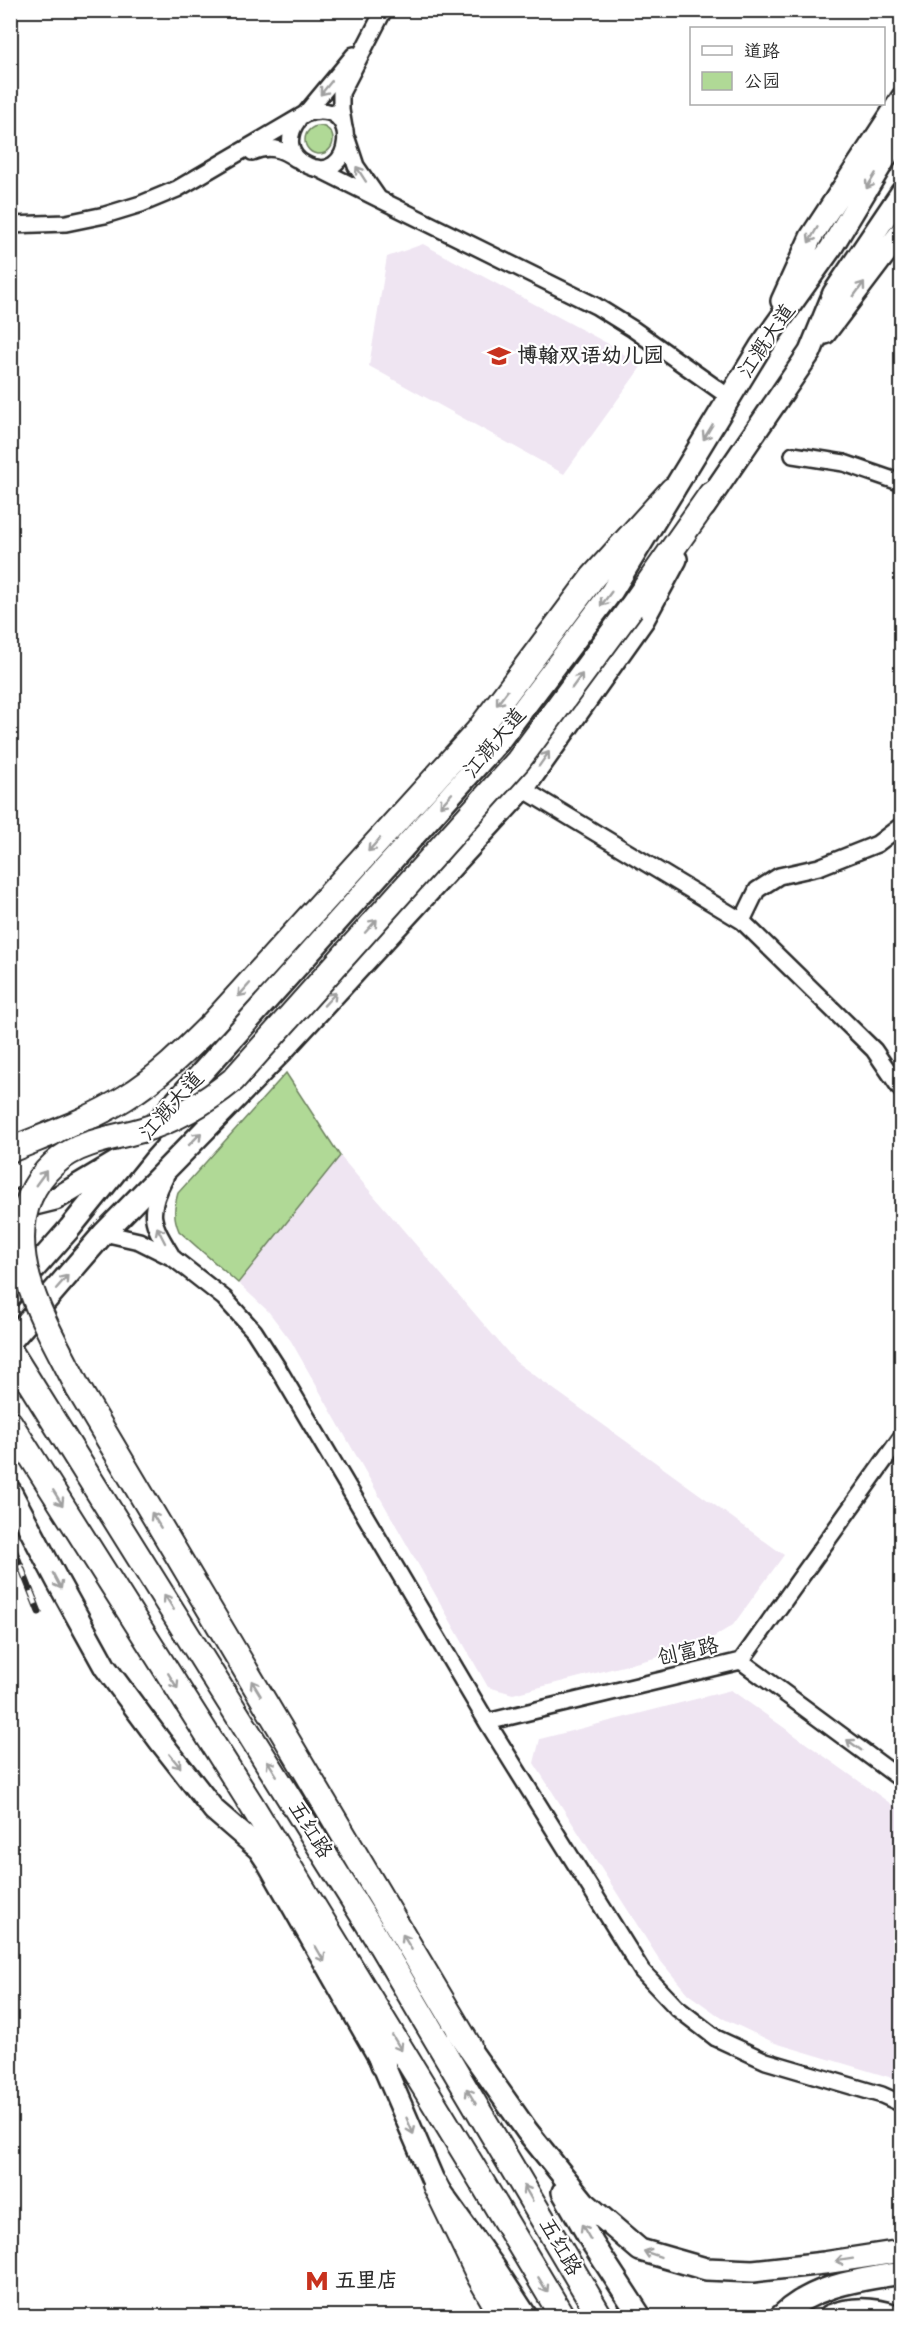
<svg xmlns="http://www.w3.org/2000/svg" width="912" height="2327" font-family="Mynerve,'LXGW WenKai TC',sans-serif">
<rect width="100%" height="100%" fill="#fff"/>
<filter id="ink" filterUnits="userSpaceOnUse"><feTurbulence type="fractalNoise" baseFrequency=".0167" numOctaves="2"/><feDisplacementMap in="SourceGraphic" scale="12" xChannelSelector="R" yChannelSelector="G"/><feConvolveMatrix kernelMatrix="1 2 1 2 8 2 1 2 1" color-interpolation-filters="sRGB"/></filter>
<g filter="url(#ink)">
<path fill="#efe5f2" d="M423,244L614,347L641,367L564,474L369,366L387,257Z
M340,1156L516,1362L784,1555L733,1625L698,1647L513,1694L488,1687L291,1341L268,1311L238,1283Z
M731,1690L901,1811V2084L889,2077L775,2043L722,2018L688,1994L659,1959L534,1763L540,1739Z"/>
<path fill="#b0d996" stroke="#6e8260" stroke-width="1.5" d="M305 140a14 14 0 1 1 28 0a14 14 0 1 1-28 0Z
M286,1073L340,1156L238,1283L179,1231C173,1217 174,1207 178,1193Z"/>
<g fill="none" stroke-linecap="round" stroke-linejoin="round">
<g stroke="#2b2b2b" stroke-width="20">
<path id="minor" d="M305,114L354,55
M344,128L341,110V93L384,10
M252,152C269,145 281,148 296,159
M317,168L379,199L356,166L347,139
M379,199L596,306L633,329L729,397
M10,225L66,223L105,215L141,204L177,189L305,114C365,93 353,191 305,164C287,155 287,135 298,120
M793,455L844,463L902,483
M523,789L742,921L874,1050L902,1091
M742,921L757,890L779,876L819,867L877,844L902,825
M104,1233L139,1241L173,1258C153,1224 145,1216 165,1178
M173,1258L224,1298L254,1331L279,1370L487,1722L642,1971L677,2008L716,2038L766,2061L882,2095L902,2104
M741,1661L902,1436
M487,1722L741,1661L902,1780"/>
</g>
<g stroke="#2b2b2b" stroke-width="26">
<path id="secondary" d="M782,301L811,237L902,98
M825,333L902,231
M704,507L810,352L834,293L902,192
M10,1200L31,1205L55,1199L117,1162
M10,1296L70,1228L137,1145L499,741L612,591L761,346L831,248L902,130
M10,1342L104,1233L281,1052L523,789L643,620L676,559
M10,1491L58,1582L105,1667L160,1741L214,1810L259,1849L269,1864L383,2064L435,2185L494,2267L526,2316
M458,2033L527,2131L584,2202L640,2250L706,2269L753,2271L824,2263L902,2251
M563,2192L593,2244L640,2316
M781,2316C813,2285 859,2280 902,2273
M830,2316C852,2307 873,2308 896,2316"/>
</g>
<g stroke="#2b2b2b" stroke-width="28">
<path id="trunk" d="M631,608L711,494
M10,1150C49,1134 90,1120 125,1098C158,1078 186,1050 213,1023L478,731L593,577L672,490
M10,1351L368,1924L600,2316
M78,1388L469,2046
M10,1423L251,1804L470,2162L562,2316
M363,2007L383,2064
M435,2185L479,2276L502,2316"/>
</g>
<use href="#minor" stroke="#fff" stroke-width="15"/>
<use href="#secondary" stroke="#fff" stroke-width="21"/>
<use href="#trunk" stroke="#fff" stroke-width="24"/>
<g stroke="#2b2b2b" stroke-width="7">
<path id="rail" d="M10,1539L39,1612"/>
</g>
<use href="#rail" stroke="#fff" stroke-width="4.5" stroke-dasharray="14" stroke-linecap="butt"/>
<g stroke="#2b2b2b" stroke-width="28" stroke-linecap="butt">
<path id="trunk-bridge" d="M78,1388C50,1330 3,1262 30,1197C42,1170 62,1153 89,1144C106,1138 124,1135 142,1130C176,1120 205,1103 233,1080L518,761L631,608"/>
</g>
<use href="#trunk-bridge" stroke="#fff" stroke-width="24"/>
</g>
<defs><path id="oneway-shaft" d="M-6 0H5M1.5-3L5.5 0L1.5 3" fill="none" stroke-width="1.6" stroke-linecap="round" stroke-linejoin="round" transform="scale(1.5)"/></defs>
<g stroke="#a0a0a0">
<use href="#oneway-shaft" transform="translate(326 88) rotate(129)"/>
<use href="#oneway-shaft" transform="translate(361 174) rotate(-123)"/>
<use href="#oneway-shaft" transform="translate(871 181) rotate(121)"/>
<use href="#oneway-shaft" transform="translate(813 235) rotate(120)"/>
<use href="#oneway-shaft" transform="translate(859 289) rotate(-54)"/>
<use href="#oneway-shaft" transform="translate(708 432) rotate(121)"/>
<use href="#oneway-shaft" transform="translate(606 599) rotate(127)"/>
<use href="#oneway-shaft" transform="translate(577 681) rotate(-54)"/>
<use href="#oneway-shaft" transform="translate(502 698) rotate(127)"/>
<use href="#oneway-shaft" transform="translate(544 759) rotate(-55)"/>
<use href="#oneway-shaft" transform="translate(446 800) rotate(132)"/>
<use href="#oneway-shaft" transform="translate(374 845) rotate(132)"/>
<use href="#oneway-shaft" transform="translate(371 926) rotate(-48)"/>
<use href="#oneway-shaft" transform="translate(244 990) rotate(132)"/>
<use href="#oneway-shaft" transform="translate(330 999) rotate(-47)"/>
<use href="#oneway-shaft" transform="translate(195 1139) rotate(-45)"/>
<use href="#oneway-shaft" transform="translate(41 1178) rotate(-54)"/>
<use href="#oneway-shaft" transform="translate(161 1235) rotate(-117)"/>
<use href="#oneway-shaft" transform="translate(62 1282) rotate(-49)"/>
<use href="#oneway-shaft" transform="translate(58 1498) rotate(58)"/>
<use href="#oneway-shaft" transform="translate(156 1520) rotate(-121)"/>
<use href="#oneway-shaft" transform="translate(57 1581) rotate(62)"/>
<use href="#oneway-shaft" transform="translate(169 1602) rotate(-122)"/>
<use href="#oneway-shaft" transform="translate(173 1681) rotate(58)"/>
<use href="#oneway-shaft" transform="translate(256 1688) rotate(-121)"/>
<use href="#oneway-shaft" transform="translate(854 1745) rotate(-144)"/>
<use href="#oneway-shaft" transform="translate(175 1761) rotate(51)"/>
<use href="#oneway-shaft" transform="translate(272 1768) rotate(-122)"/>
<use href="#oneway-shaft" transform="translate(407 1942) rotate(-121)"/>
<use href="#oneway-shaft" transform="translate(320 1954) rotate(60)"/>
<use href="#oneway-shaft" transform="translate(397 2043) rotate(59)"/>
<use href="#oneway-shaft" transform="translate(471 2096) rotate(-121)"/>
<use href="#oneway-shaft" transform="translate(410 2126) rotate(67)"/>
<use href="#oneway-shaft" transform="translate(528 2193) rotate(-120)"/>
<use href="#oneway-shaft" transform="translate(586 2232) rotate(-120)"/>
<use href="#oneway-shaft" transform="translate(652 2254) rotate(-161)"/>
<use href="#oneway-shaft" transform="translate(844 2260) rotate(171)"/>
<use href="#oneway-shaft" transform="translate(543 2285) rotate(59)"/>
</g>
</g>
<defs>
<g id="school-bare" transform="scale(1.8)"><path d="M0-5L7-2L0 1L-7-2ZM-4 1L0 2.5L4 1V4Q0 6-4 4Z" fill="#c8321e" stroke="#fff" stroke-width="2.5" paint-order="stroke"/></g>
<g id="metro-bare" transform="scale(1.8)"><path d="M-5.5 5V-5H-3L0 0L3-5H5.5V5H3V-.5L0 4L-3-.5V5Z" fill="#c8321e" stroke="#fff" stroke-width="2.5" paint-order="stroke"/></g>
</defs>
<g fill-rule="evenodd">
<use href="#school-bare" x="499" y="356"/>
<use href="#metro-bare" x="317" y="2281"/>
</g>
<g text-anchor="middle" dominant-baseline="central" stroke-width="4.5" stroke-linejoin="round" paint-order="stroke">
<g font-size="21" fill="#2b2b2b" stroke="#fff">
<text transform="translate(767 341) rotate(-56)">江溉大道</text>
<text transform="translate(495 743) rotate(-50)">江溉大道</text>
<text transform="translate(172 1106) rotate(-48)">江溉大道</text>
<text transform="translate(688 1652) rotate(-13)">创富路</text>
<text transform="translate(310 1830) rotate(58)">五红路</text>
<text transform="translate(560 2247) rotate(60)">五红路</text>
</g>
<g font-size="21" font-weight="bold" fill="#2b2b2b" stroke="#fff" text-anchor="start">
<text x="517" y="356">博翰双语幼儿园</text>
<text x="335" y="2281">五里店</text>
</g>
</g>
<rect width="912" height="2327" fill="none" stroke="#fff" stroke-width="36"/>
<rect x="18" y="18" width="876" height="2291" fill="none" stroke="#2b2b2b" stroke-width="2" filter="url(#ink)"/>
<rect x="690" y="27" width="195" height="78" fill="#ffffff" stroke="#aaaaaa" stroke-width="1.5"/>
<rect x="702" y="46" width="30" height="9" fill="#ffffff" stroke="#aaaaaa" stroke-width="1.5"/>
<text x="744" y="57" font-size="18" fill="#2b2b2b">道路</text>
<rect x="702" y="72" width="30" height="18" fill="#b0d996" stroke="#aaaaaa" stroke-width="1.5"/>
<text x="744" y="87" font-size="18" fill="#2b2b2b">公园</text>
</svg>
